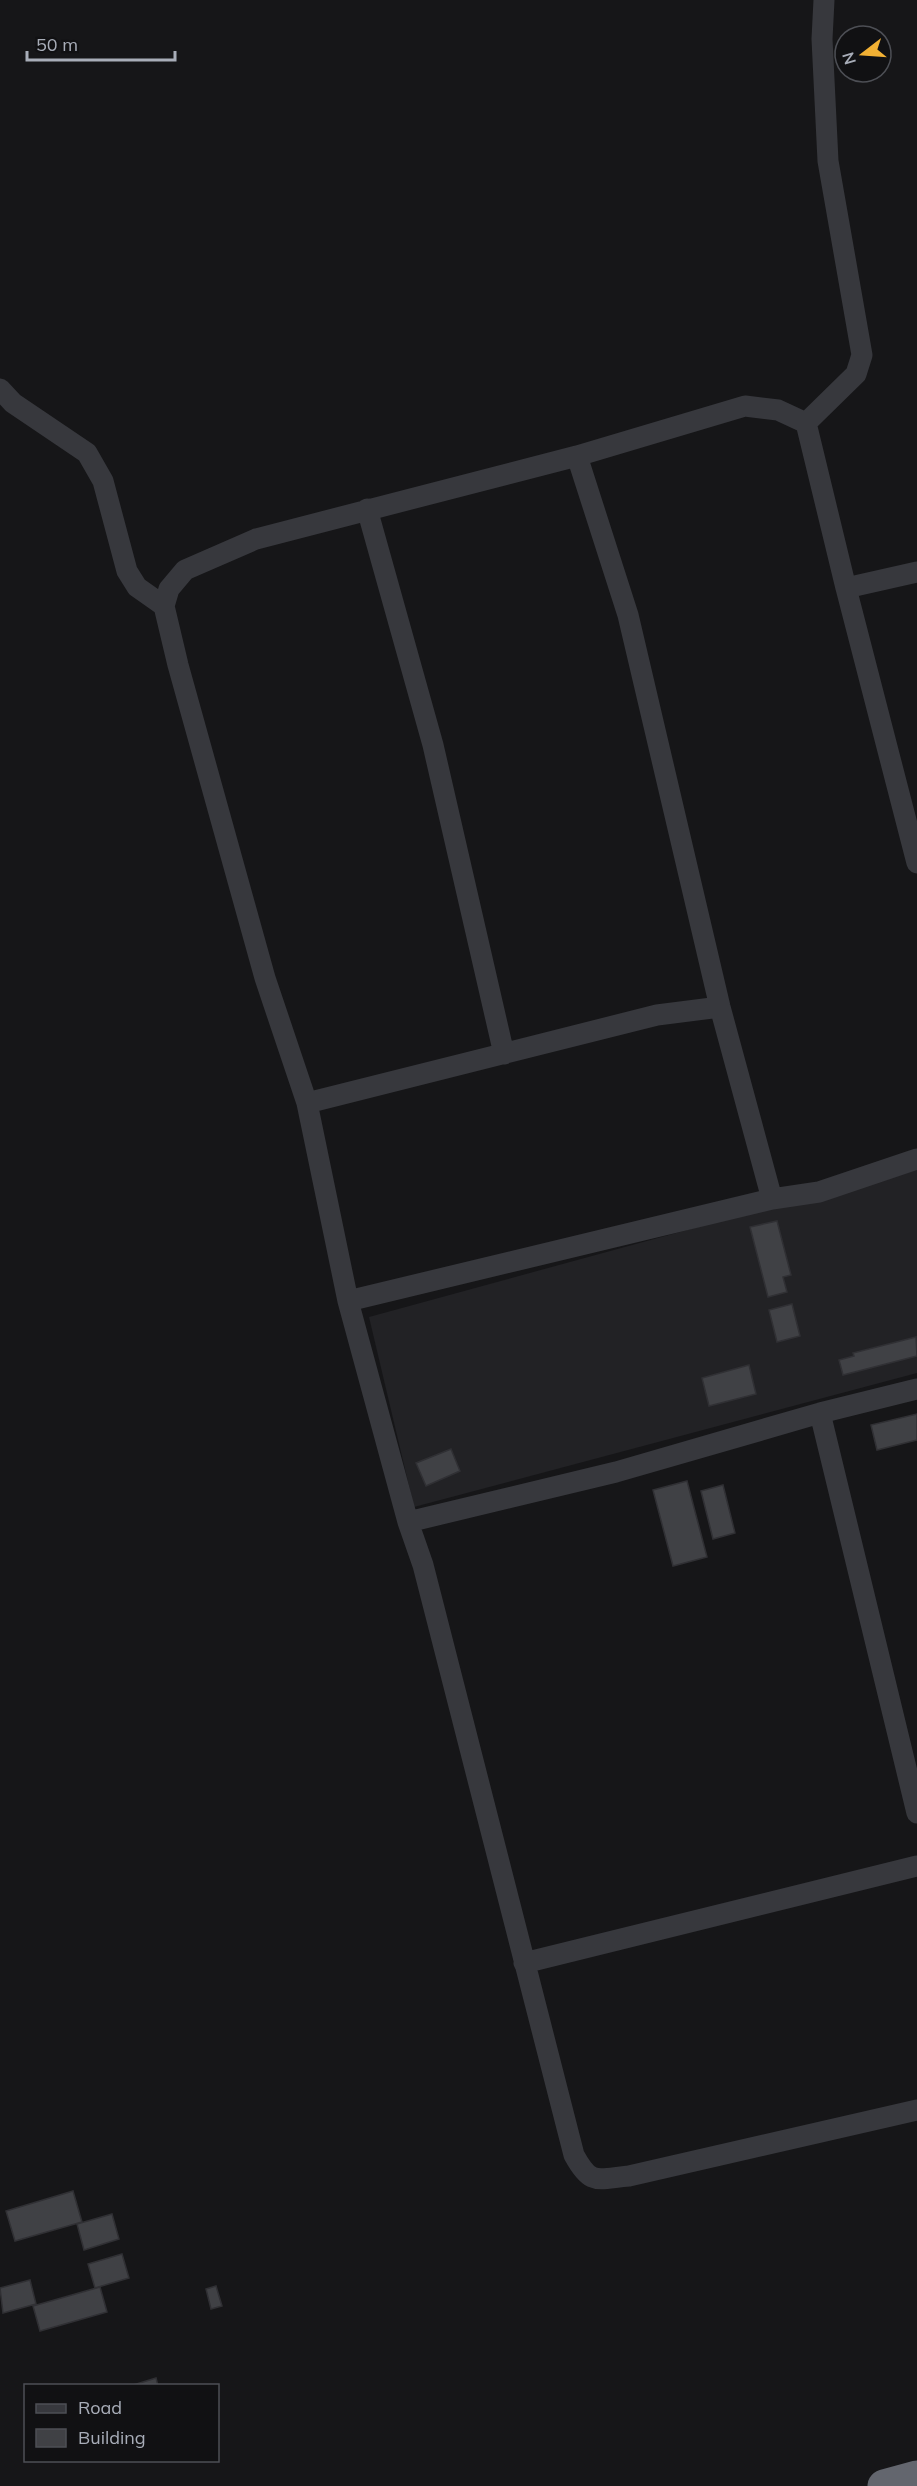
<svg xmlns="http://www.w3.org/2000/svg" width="917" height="2486" font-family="Mulish,sans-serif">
<rect width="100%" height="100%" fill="#161618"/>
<path fill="#222225" d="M917,1167V1373L414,1507L369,1317Z"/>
<path fill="#404145" stroke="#303034" stroke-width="1.5" d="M777,1221L791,1275L783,1277L787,1292L768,1297L750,1227Z
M792,1304L800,1336L777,1342L769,1310Z
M916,1337L917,1356L843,1375L839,1360L854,1356L853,1353Z
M749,1365L756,1394L709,1406L702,1378Z
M917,1414V1440L877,1450L871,1425Z
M451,1449L460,1471L426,1486L416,1463Z
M687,1481L707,1557L673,1566L653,1490Z
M723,1485L735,1533L713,1539L701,1491Z
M73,2191L82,2222L15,2241L6,2211Z
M112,2214L119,2239L84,2250L77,2224Z
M122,2254L129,2278L95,2288L88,2264Z
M30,2280L36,2304L3,2313L0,2288Z
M216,2286L222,2306L211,2309L206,2289Z
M100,2287L107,2312L40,2331L33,2306Z
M156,2378L158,2386H130Z"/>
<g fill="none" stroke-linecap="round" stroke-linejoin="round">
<path stroke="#37383d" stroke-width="21" d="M824,0L822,39L828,161L862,355L856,374L806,423L846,588L917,572
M0,389L13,403L87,453L103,481L127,571L137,587L164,606
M577,456L745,406L778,410L806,423
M367,509L433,745L504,1054
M846,588L917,863
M307,1103L265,978L178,665L164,606L169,589L185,570L256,539L577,456L628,615L720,1007L772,1199
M348,1301L772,1199L819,1192L917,1159
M917,1389L820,1413L917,1813
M820,1413L616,1472L408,1522L423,1565L574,2155C591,2186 596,2179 629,2176L917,2110
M408,1522L348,1301L307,1103L657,1015L720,1007
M524,1963L917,1866"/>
<path stroke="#63666e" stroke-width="33" d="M884,2486L917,2477"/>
</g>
<rect x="24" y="2384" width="195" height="78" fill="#111113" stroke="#4d4f55" stroke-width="1.5"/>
<rect x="36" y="2404" width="30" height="9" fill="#37383d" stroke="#4d4f55" stroke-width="1.5"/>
<text x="78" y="2414" font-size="18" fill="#a8adb8">Road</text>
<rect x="36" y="2429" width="30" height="18" fill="#404145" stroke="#4d4f55" stroke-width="1.5"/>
<text x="78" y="2444" font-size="18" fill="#a8adb8">Building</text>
<g transform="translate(863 54) rotate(253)"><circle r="28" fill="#111113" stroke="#4d4f55" stroke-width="1.5"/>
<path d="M0-4.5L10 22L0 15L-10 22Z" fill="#f2b134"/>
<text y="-9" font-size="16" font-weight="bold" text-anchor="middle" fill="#a8adb8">N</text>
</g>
<path d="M27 51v9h148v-9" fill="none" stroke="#a8adb8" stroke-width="3"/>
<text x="36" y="51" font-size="18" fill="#a8adb8" stroke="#111113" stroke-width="4.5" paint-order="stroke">50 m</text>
</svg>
